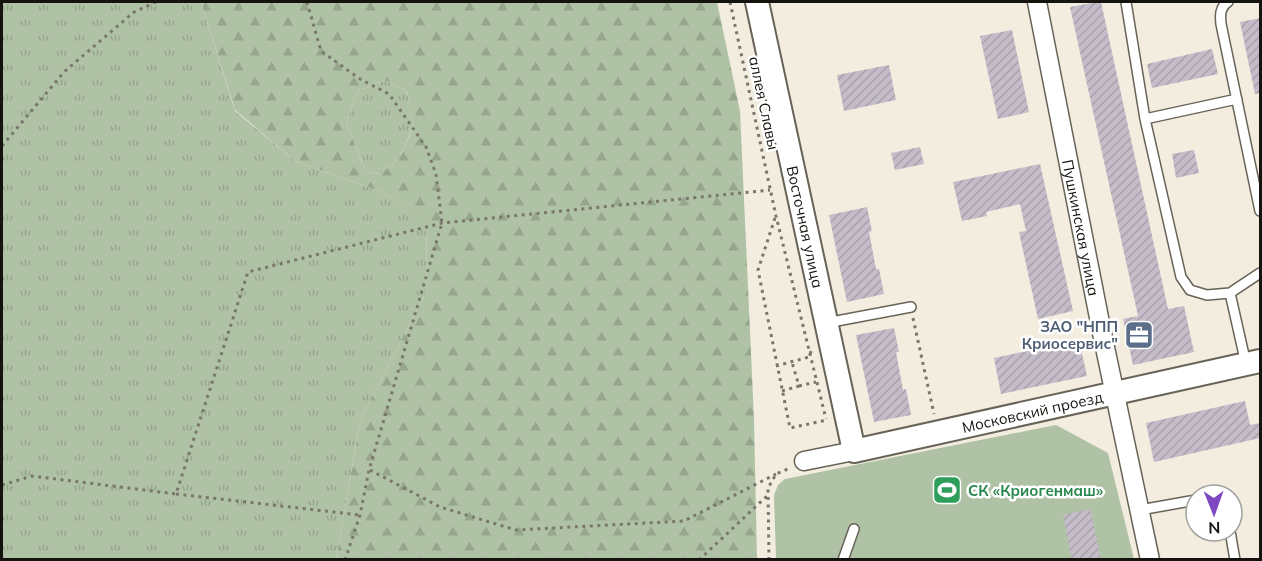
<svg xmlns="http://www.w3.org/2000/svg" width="1262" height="561" font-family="Mulish,sans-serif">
<defs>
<pattern id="grass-tufts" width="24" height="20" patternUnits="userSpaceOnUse" patternTransform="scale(1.5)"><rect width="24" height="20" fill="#b0c2a5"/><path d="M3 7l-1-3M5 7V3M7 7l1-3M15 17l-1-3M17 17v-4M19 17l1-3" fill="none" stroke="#96a68d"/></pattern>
<pattern id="forest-firs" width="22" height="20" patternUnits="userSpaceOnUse" patternTransform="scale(1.5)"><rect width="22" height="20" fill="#b0c2a5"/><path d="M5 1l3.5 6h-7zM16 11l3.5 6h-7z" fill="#96a68d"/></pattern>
<pattern id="building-hatch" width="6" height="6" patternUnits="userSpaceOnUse" patternTransform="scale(1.5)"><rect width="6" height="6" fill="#c4bcc9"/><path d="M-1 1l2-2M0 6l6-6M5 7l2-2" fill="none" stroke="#a8a1ab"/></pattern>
</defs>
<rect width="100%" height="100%" fill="#f2eddf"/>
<path fill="url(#grass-tufts)" d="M2,2H201L235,111L295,161L382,192L426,218L427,290L360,421L336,559H2Z
M385,80L407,91L414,125L398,160L380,174L366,172L346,122L358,91Z"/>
<path fill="url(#forest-firs)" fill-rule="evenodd" d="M201,2H717L740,111L754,419L757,559H336L360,421L427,290L426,219L382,192L295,161L235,110ZM385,80L407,91L414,126L398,160L380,174L366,172L346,122L358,91Z"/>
<path fill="#b0c2a5" d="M1056,425L1108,453L1134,559H776L774,495L778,485L785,479Z"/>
<path fill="url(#building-hatch)" d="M1097,2H1101L1168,309L1184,306L1194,352L1133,365L1123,319L1138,316L1070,7Z
M1260,18V93L1255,94L1240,22Z
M1012,30L1029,112L998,119L980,36Z
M1212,49L1218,74L1152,88L1147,64Z
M889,65L896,100L844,111L837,75Z
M920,147L924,164L895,170L891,153Z
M1194,150L1199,173L1176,178L1172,154Z
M1040,164L1073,311L1038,319L1019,232L1026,231L1020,204L986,212L987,216L962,221L953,182Z
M867,207L872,231L869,232L876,269H879L884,294L847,302L829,215Z
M894,328L899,352H896L903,390L906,389L911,415L874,422L856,335Z
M1079,340L1087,376L1001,394L994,358Z
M1245,401L1250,425L1260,423V438L1154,462L1146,423Z
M1090,509L1101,560H1072L1063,515Z"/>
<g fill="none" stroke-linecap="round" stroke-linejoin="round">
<g stroke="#676357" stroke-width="12">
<path id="service" d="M1126,2L1145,119L1181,277L1190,290L1207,295L1230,293L1260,273
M1228,2C1220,7 1220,15 1221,24L1260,211
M1145,119L1237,99
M1230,293L1246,364
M826,323L911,307
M1140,510L1196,500
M1230,531L1235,560
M843,560L854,529"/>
</g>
<g stroke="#676357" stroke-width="21">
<g id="minor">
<path id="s1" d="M1037,2L1103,338L1150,560"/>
<path d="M804,461L854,451"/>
</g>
</g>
<g stroke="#676357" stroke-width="26">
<g id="tertiary">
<path id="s2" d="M757,2L854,451L1260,361"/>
</g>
</g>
<path stroke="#79766d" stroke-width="3" stroke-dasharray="3 4.5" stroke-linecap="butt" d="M307,2L321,51L360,79L389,94L426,147L436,174L442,223L369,470L360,515L345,560
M730,2L776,216L826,419
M2,146L64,72L134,12L156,2
M775,218L758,270L790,428L827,420
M913,318L934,414
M776,366L809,357L812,349
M799,386L816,382
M782,391L799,386L792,362
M370,470L440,507L516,530L684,521L776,474
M2,485L32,476L176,494L248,272L442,223L770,190
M176,494L360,515
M699,560L768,495
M769,560L768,488L776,474L790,468"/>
<use href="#service" stroke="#fff" stroke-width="9"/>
<use href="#minor" stroke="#fff" stroke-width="18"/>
<use href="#tertiary" stroke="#fff" stroke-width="22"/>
</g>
<defs>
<g id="office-square" transform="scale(1.5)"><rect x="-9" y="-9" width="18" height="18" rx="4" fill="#5c6f8a" stroke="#fff"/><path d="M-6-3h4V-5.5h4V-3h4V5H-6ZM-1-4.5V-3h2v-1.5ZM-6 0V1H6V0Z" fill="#fff"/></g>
<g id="stadium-square" transform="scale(1.5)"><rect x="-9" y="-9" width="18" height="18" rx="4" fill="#2e9e5b" stroke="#fff"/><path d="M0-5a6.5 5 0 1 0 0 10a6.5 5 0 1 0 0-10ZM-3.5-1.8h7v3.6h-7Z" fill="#fff"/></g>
</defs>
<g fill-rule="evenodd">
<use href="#office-square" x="1139" y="335"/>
<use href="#stadium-square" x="947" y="490"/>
</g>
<g text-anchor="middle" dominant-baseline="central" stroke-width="5" stroke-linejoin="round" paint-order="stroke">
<g font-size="15" fill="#14130e" stroke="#fff">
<text transform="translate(764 103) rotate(78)">аллея Славы</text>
<text stroke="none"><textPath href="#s2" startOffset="230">Восточная улица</textPath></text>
<text stroke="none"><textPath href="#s1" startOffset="230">Пушкинская улица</textPath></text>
<text stroke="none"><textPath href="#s2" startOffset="642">Московский проезд</textPath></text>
</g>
<g font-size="15" font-weight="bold" fill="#4e5e75" stroke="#fff" text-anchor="end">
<text x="1118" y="326">ЗАО "НПП<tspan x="1118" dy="17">Криосервис"</tspan></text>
</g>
<g font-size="15" font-weight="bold" fill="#27864d" stroke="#fff" text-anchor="start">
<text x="968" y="490">СК «Криогенмаш»</text>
</g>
</g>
<rect width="1262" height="561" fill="none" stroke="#14130e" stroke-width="6"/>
<g transform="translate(1214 513) rotate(179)"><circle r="28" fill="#ffffff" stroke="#a1a19f" stroke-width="1.5"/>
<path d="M0-4.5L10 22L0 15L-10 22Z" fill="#7e49c0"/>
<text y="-9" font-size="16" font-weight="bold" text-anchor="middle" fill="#14130e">N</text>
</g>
</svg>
